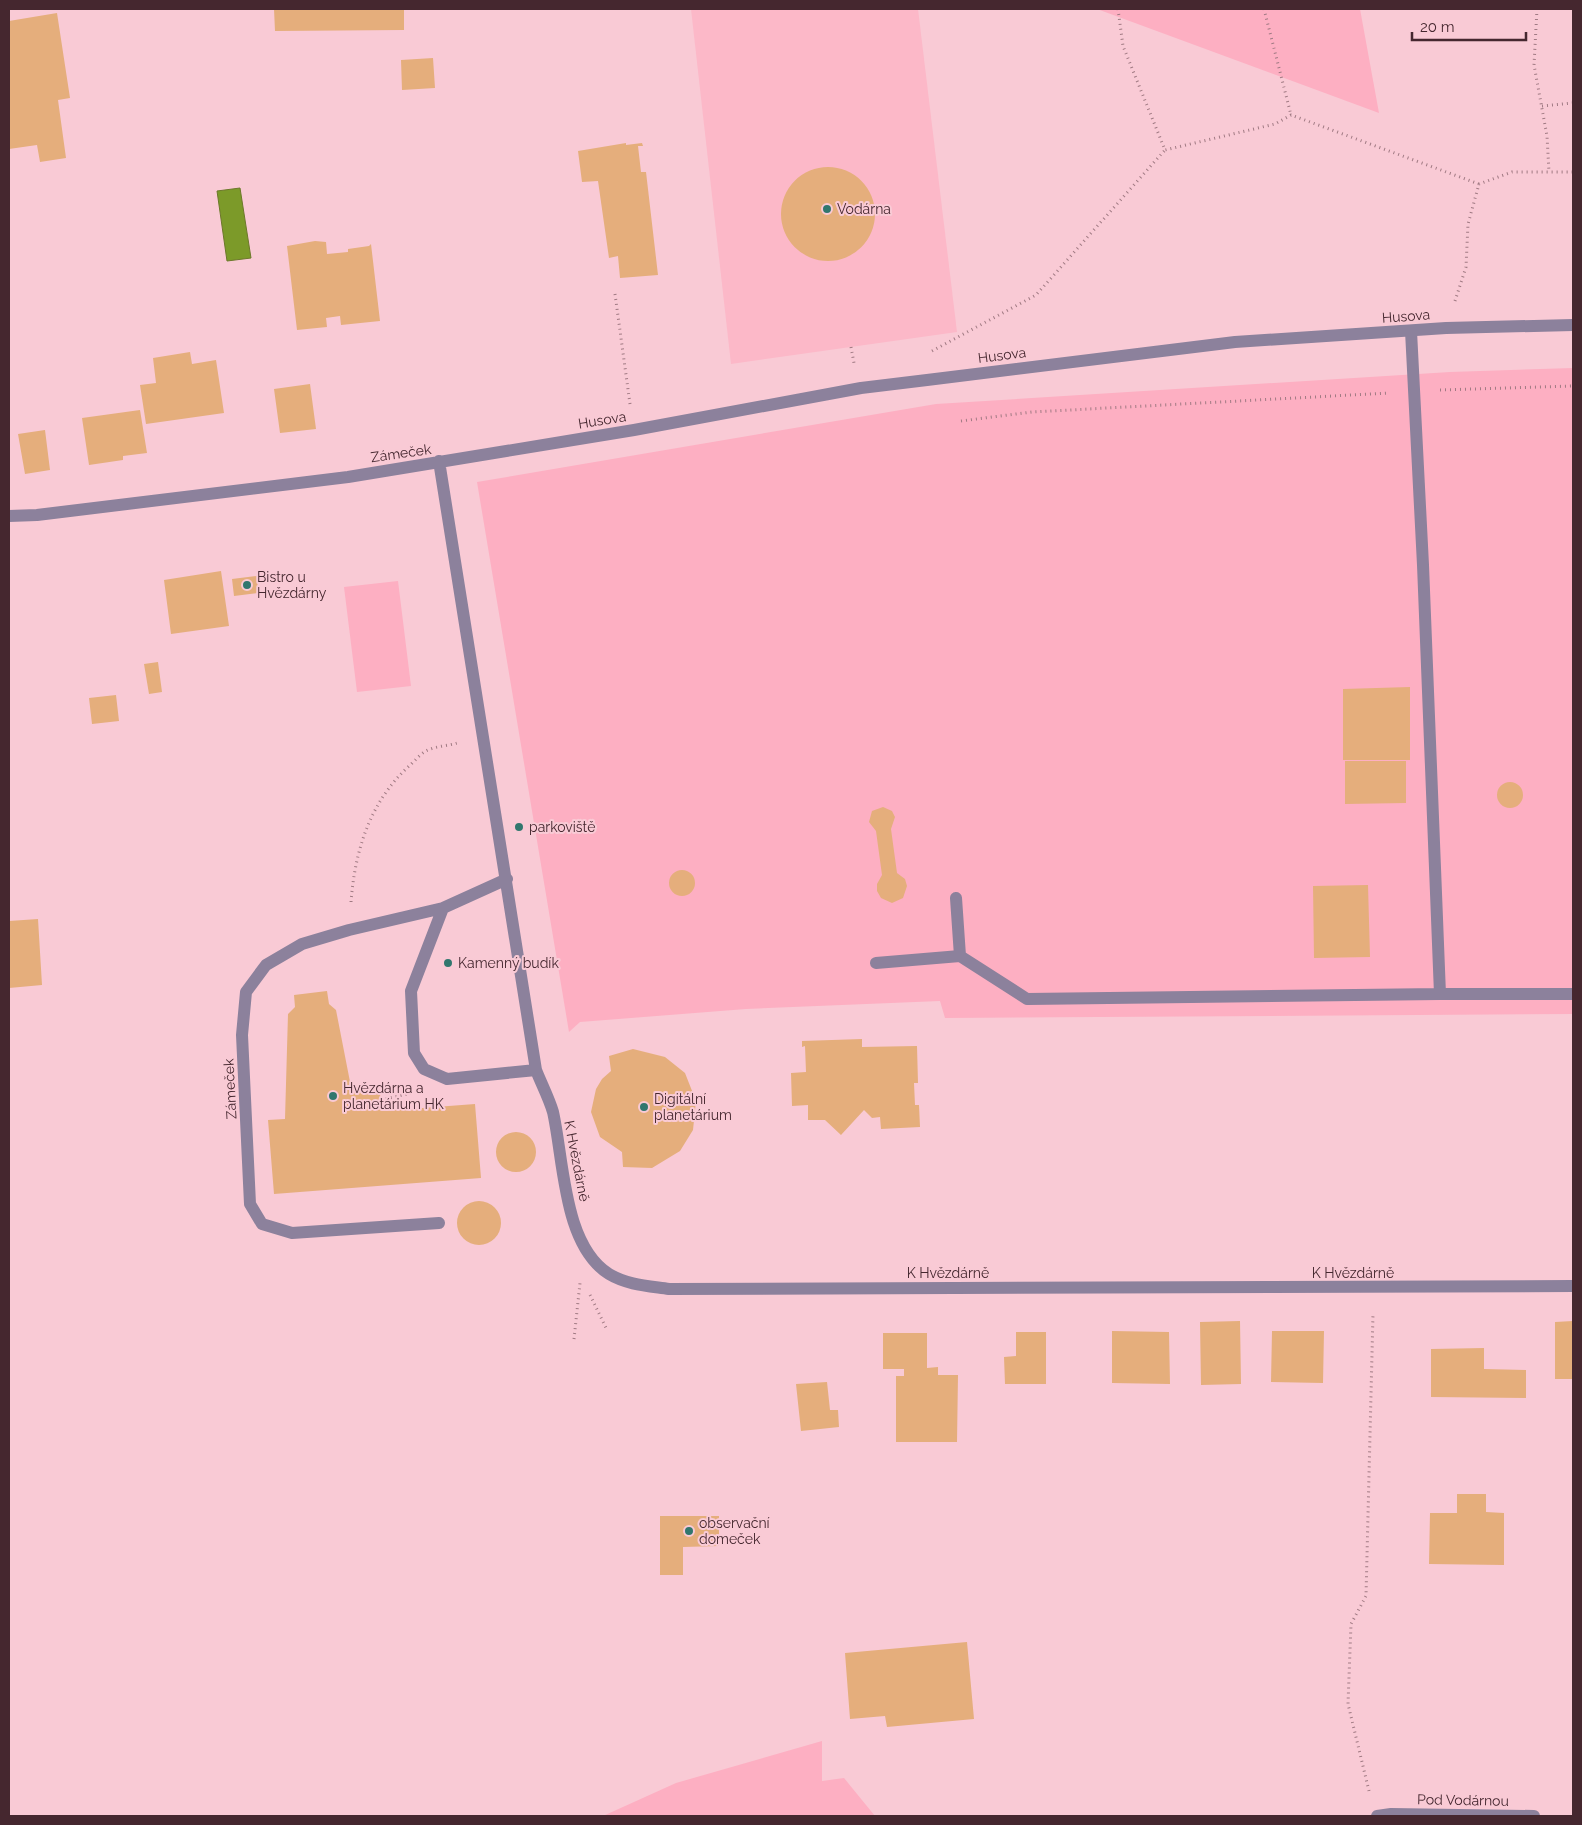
<svg xmlns="http://www.w3.org/2000/svg" width="1582" height="1825" font-family="Raleway,sans-serif">
<rect width="100%" height="100%" fill="#f9cad5"/>
<path fill="#fcb8c8" d="M691,9H918L957,332L731,364Z"/>
<path fill="#fdafc2" d="M1097,9H1360L1379,113Z
M1573,368V1014L945,1018L940,1001L746,1009L580,1022L569,1032L477,482L936,404L1450,372Z
M398,581L411,686L357,692L344,587Z
M822,1741V1781L844,1778L875,1816H603L676,1783Z"/>
<path fill="#7c9a29" stroke="#6c782b" d="M240,188L251,258L227,261L217,191Z"/>
<path fill="#e5ae7c" d="M274,9H404V30L275,31Z
M57,13L70,98L58,100L66,158L40,162L37,145L9,149V21Z
M433,58L435,88L402,90L401,60Z
M626,143V145L642,143L643,146H638L641,172H646L658,275L620,278L618,256L609,258L598,181L582,182L578,151Z
M781 214a47 47 0 1 1 94 0a47 47 0 1 1-94 0Z
M315,241L326,242L327,254L348,252V249L369,246L371,244L380,321L341,325L340,316L326,318L327,327L297,330L287,246Z
M190,352L192,364L216,360L224,413L146,424L140,385L156,383L153,358Z
M310,384L316,429L280,433L274,389Z
M140,410L147,453L123,456V460L89,465L82,418Z
M45,430L50,470L25,474L18,434Z
M221,571L229,626L171,634L164,580Z
M257,576L258,593L234,596L232,579Z
M158,662L162,692L149,694L144,664Z
M1410,687V760H1343V689Z
M116,695L119,721L92,724L89,698Z
M1345,761H1406V803L1345,804Z
M1497 795a13 13 0 1 1 26 0a13 13 0 1 1-26 0Z
M883,807L892,811L895,817L891,829L897,873L905,879L907,886L903,898L892,903L881,898L877,891V884L882,875L876,831L869,822L872,811Z
M669 883a13 13 0 1 1 26 0a13 13 0 1 1-26 0Z
M1368,885L1370,957L1314,958L1313,886Z
M38,919L42,985L9,988V921Z
M327,991L329,1004L336,1010L352,1092L379,1089L383,1111L475,1104L481,1178L274,1194L268,1120L285,1119L288,1014L295,1007L294,995Z
M862,1039V1047L917,1046L918,1083H914L915,1105H919L920,1127L881,1129L880,1117L872,1118L864,1110L841,1135L825,1120H808V1105L792,1106L791,1073L806,1072L805,1046L802,1047V1041Z
M633,1049L665,1057L685,1073L696,1101L693,1130L680,1151L652,1168L623,1167L622,1152L600,1137L591,1112L596,1089L602,1079L611,1071L609,1056Z
M496 1152a20 20 0 1 1 40 0a20 20 0 1 1-40 0Z
M457 1223a22 22 0 1 1 44 0a22 22 0 1 1-44 0Z
M1240,1321L1241,1384L1201,1385L1200,1322Z
M1573,1321V1379H1555V1322Z
M1112,1331L1169,1332L1170,1384L1112,1383Z
M1272,1331H1324L1323,1383L1271,1382Z
M1016,1332H1046V1384H1005L1004,1357L1016,1356Z
M883,1333H927V1368L938,1367V1375H958L957,1442H896V1376H904V1369H883Z
M1484,1348V1369L1526,1370V1398L1431,1397V1349Z
M827,1382L830,1410H838L839,1427L801,1431L796,1384Z
M1457,1494H1486V1512L1504,1513V1565L1429,1564L1430,1513H1457Z
M660,1516H719V1546L683,1547V1575H660Z
M967,1642L974,1719L887,1727L885,1716L850,1719L845,1653Z"/>
<g fill="none" stroke-linecap="round" stroke-linejoin="round">
<path stroke="#a07a83" stroke-width="3" stroke-dasharray="1 4" stroke-linecap="butt" d="M1118,9L1123,46L1165,150L1275,124L1291,115L1479,184
M1264,9L1291,115
M1537,9L1534,65L1547,136L1549,172
M1542,106L1573,103
M615,294L630,404
M1455,301L1466,267L1468,224L1479,184L1512,172H1573
M851,347L854,363
M932,351L1036,295L1165,150
M1440,390L1573,386
M961,421L1032,412L1389,393
M351,902C355,850 370,802 409,766C414,762 420,754 426,751C435,746 448,746 457,743
M381,1100L412,1093
M590,1295L607,1330
M574,1339L580,1283
M1369,1791L1348,1704L1351,1624L1366,1596L1373,1314"/>
<path stroke="#8c819c" stroke-width="12" d="M1411,331L1423,565L1440,994H1573
M439,461L536,1070C541,1083 549,1098 553,1112C564,1161 563,1245 609,1274C627,1285 649,1286 669,1289L1573,1286
M9,516L37,515L348,477L634,430L861,388L927,380L1235,342L1446,328L1573,325
M507,879L443,908L411,991L414,1053L424,1069L447,1079L536,1070
M956,898L960,956
M876,963L960,956L1027,999L1440,994
M439,1223L292,1233L262,1224L250,1204L242,1035L246,992L266,965L302,944L349,930L443,908
M1377,1816L1391,1814
M1391,1816V1814L1534,1816"/>
</g>
<g fill="#31776e" stroke="#f9cad5" stroke-width="2">
<circle cx="827" cy="209" r="5"/>
<circle cx="247" cy="585" r="5"/>
<circle cx="519" cy="827" r="5"/>
<circle cx="448" cy="963" r="5"/>
<circle cx="333" cy="1096" r="5"/>
<circle cx="644" cy="1107" r="5"/>
<circle cx="689" cy="1531" r="5"/>
</g>
<g text-anchor="middle" dominant-baseline="central" stroke-width="4" stroke-linejoin="round" paint-order="stroke">
<g font-size="14" fill="#45272f" stroke="#f9cad5" text-anchor="start">
<text x="837" y="209">Vodárna</text>
<text x="257" y="577">Bistro u<tspan x="257" dy="16">Hvězdárny</tspan></text>
<text x="529" y="827">parkoviště</text>
<text x="458" y="963">Kamenný budík</text>
<text x="343" y="1088">Hvězdárna a<tspan x="343" dy="16">planetárium HK</tspan></text>
<text x="654" y="1099">Digitální<tspan x="654" dy="16">planetárium</tspan></text>
<text x="699" y="1523">observační<tspan x="699" dy="16">domeček</tspan></text>
</g>
<g font-size="14" fill="#45272f" stroke="#f9cad5">
<text transform="translate(1406 316) rotate(-4)">Husova</text>
<text transform="translate(1002 355) rotate(-7)">Husova</text>
<text transform="translate(602 420) rotate(-9)">Husova</text>
<text transform="translate(401 453) rotate(-8)">Zámeček</text>
<text transform="translate(230 1089) rotate(-93)">Zámeček</text>
<text transform="translate(577 1161) rotate(79)">K Hvězdárně</text>
<text x="948" y="1273">K Hvězdárně</text>
<text x="1353" y="1273">K Hvězdárně</text>
<text transform="translate(1463 1800) rotate(1)">Pod Vodárnou</text>
</g>
</g>
<rect width="1582" height="1825" fill="none" stroke="#45272f" stroke-width="20"/>
<path d="M1412 32v8h114v-8" fill="none" stroke="#45272f" stroke-width="2.5"/>
<text x="1420" y="32" font-size="15" fill="#45272f" stroke="#f9cad5" stroke-width="4" paint-order="stroke">20 m</text>
</svg>
